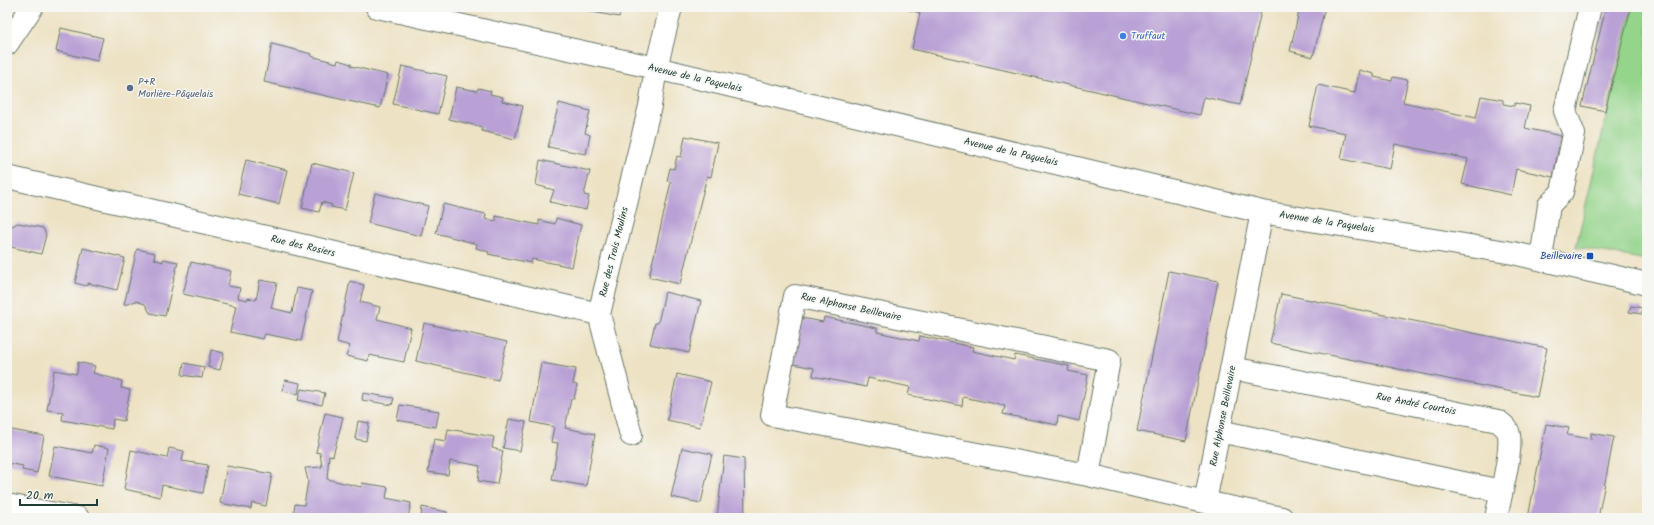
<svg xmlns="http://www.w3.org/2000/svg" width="1654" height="525" font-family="Kalam,sans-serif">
<rect width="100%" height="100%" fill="#f6f6f2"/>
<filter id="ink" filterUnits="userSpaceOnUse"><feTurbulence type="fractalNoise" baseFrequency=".025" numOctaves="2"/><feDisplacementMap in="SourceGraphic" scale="8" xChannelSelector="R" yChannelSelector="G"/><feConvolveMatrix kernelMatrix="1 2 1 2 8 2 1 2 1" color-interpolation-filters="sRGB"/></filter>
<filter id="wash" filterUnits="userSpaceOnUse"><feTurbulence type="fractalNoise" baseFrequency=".012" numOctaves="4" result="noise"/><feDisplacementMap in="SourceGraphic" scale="16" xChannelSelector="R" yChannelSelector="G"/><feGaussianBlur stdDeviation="0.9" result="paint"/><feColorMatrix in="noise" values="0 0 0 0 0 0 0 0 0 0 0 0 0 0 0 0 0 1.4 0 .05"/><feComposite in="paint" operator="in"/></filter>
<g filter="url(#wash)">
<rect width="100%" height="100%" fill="#ede2c4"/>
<path fill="#94d48b" stroke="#5a8860" d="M1632,7H1647V260L1576,247Z"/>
<g id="blocks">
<path fill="#b9a1d5" d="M589,7H622L619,17L588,11Z
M898,7H1262L1240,105L1204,97L1200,115L912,49L920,13Z
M1300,7H1325L1313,57L1290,51Z
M1606,7H1631L1605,111L1582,106Z
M61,28L103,38L97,61L56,51Z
M272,44L312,54L311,56L337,63L338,60L351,64V66L388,75L380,108L264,82Z
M402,66L447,76L438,114L393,104Z
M1359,70L1374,74V77L1392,81L1393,77L1408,80L1403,102L1476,118L1481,96L1503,100V104L1514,106L1515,103L1530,106L1525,128L1561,136L1553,177L1516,169L1511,195L1462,184L1468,159L1395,144L1390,169L1341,159L1346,133L1309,126L1318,85L1355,93Z
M456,87L477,91L478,88L491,91L490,94L503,97L502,101L523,106L515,139L482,131V127L449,119Z
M559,103L590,111L585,133L590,135L586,154L548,147Z
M685,136L718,143L711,177L707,176L680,284L649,277L671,182L667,181L670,168L674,169L677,156L681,157Z
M246,160L287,170L279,204L238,194Z
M540,160L590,171L584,195L589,196L586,210L550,202L554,190L536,185Z
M312,163L354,173L345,210L331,207L332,205L322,202L319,212L302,208Z
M375,193L428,206L421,236L368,223Z
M443,204L486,214L485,219L496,221V216L539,225V220L555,224L556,218L581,225L572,267L532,259L531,263L488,254L489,252L476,248L477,244L436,233Z
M18,223L43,228L46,235L41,254L11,247L7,260V224L12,226Z
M83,248L125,258L117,290L88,283L87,286L75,283Z
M137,249L155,253L154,259L163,262V259L178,262L165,316L150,313L145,304L136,301L124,305Z
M191,262L231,271L228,286L240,288L238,298L247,300L248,298L256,300L260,280L277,283L271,308L292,313L297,288L312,291L301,341L265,334L263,339L230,332L236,306L183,294Z
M1169,271L1218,281L1186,441L1137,431Z
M350,281L364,285L360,302L380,307L377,319L411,328L404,362L369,355L368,361L346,356L350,346L337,342Z
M665,292L701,301L689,353L650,344L655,323H658Z
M1281,294L1547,348L1537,397L1270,343Z
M1631,306L1642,308V314L1629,312Z
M824,317L877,328V332L919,341L920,336L973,347L972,351L1014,360L1015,355L1069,366L1068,371L1088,375L1079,421L1058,416L1057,425L1003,414L1005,406L963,397L962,406L908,395L910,387L868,378L866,387L813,376L814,368L793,364L802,318L823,322Z
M424,323L507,342L498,380L416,361Z
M211,350L224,353L220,370L208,367Z
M78,362L95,366L93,373L122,381L121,388L130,390L124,421L113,419L112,429L62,420L63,412L47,410L54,370L77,374Z
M184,363L204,367L202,378L182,375Z
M541,363L576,369L573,384L577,385L574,399H571L565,428L595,434L586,486L552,480L558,443L551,442L554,427L531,422Z
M677,374L711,382L700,427L667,420Z
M285,380L300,383L298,394L282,391Z
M301,389L325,393L322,405L298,400Z
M363,393L394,398L392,405L362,400Z
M400,405L439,411L436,427L397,420Z
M325,413L343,417L333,456L329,455L327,479L361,487L362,483L388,487L386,498L411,503L408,518H293L295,504L304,505L308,481L305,468L322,467L320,453L316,452Z
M509,419L526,422L520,451L503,448Z
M358,421L369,423L366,441L355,439Z
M1546,424L1569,428L1567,435L1591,439V433L1614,437L1598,518H1528Z
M7,429L44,436L37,473L22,470L23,466L7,463Z
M448,429L494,437L492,448L503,451L497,484L478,481L480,466L465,463L450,461L448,475L428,472L434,439L446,441Z
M94,445L109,448L102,486L49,476L55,446L92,453Z
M169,448L184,451L182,461L208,465L203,493L162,485L160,497L124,489L131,450L167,458Z
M682,448L712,454L701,503L671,497Z
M724,456L744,459L745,518H717Z
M227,466L272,474L266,506L252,503L251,509L220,503Z
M422,507L447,512L446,518H421Z"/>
</g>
</g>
<g filter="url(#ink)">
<use href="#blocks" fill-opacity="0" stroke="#677766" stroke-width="1"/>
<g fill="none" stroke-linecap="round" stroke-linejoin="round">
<g stroke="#677766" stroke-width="24">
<path id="minor" d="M377,7L656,68L1262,212L1513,253L1647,284
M7,44L32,7
M7,177L599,314
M1541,259L1549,205L1562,192L1574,134L1565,111L1590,7
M1232,368L1498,421C1503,425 1508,428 1509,435C1512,454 1500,497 1496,518
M1219,431L1501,491
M631,435L599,314L650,106L656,68L671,7
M1088,475L1109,360L795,296L772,415L1088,475L1205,502L1262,212
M1205,502L1282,518
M7,505L78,518"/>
</g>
<use href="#minor" stroke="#fff" stroke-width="22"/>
<path stroke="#1f3d34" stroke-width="1" d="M7,12L10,7"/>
</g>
</g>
<circle fill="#3f7fe0" stroke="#f6f6f2" stroke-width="1.5" cx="1123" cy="36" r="4"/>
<circle fill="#5c6f8a" stroke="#f6f6f2" stroke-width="1.5" cx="130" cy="88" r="4"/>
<rect fill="#1a4fb4" stroke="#f6f6f2" stroke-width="1.5" x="1586" y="252" width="8" height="8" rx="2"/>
<g text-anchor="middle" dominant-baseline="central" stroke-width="3" stroke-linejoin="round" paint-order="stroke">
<g font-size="10" fill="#366cbe" stroke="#f6f6f2" text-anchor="start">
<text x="1131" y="36">Truffaut</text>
</g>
<g font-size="10" fill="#1f3d34" stroke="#f6f6f2">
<text transform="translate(695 78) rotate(13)">Avenue de la Paquelais</text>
<text transform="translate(1011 152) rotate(13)">Avenue de la Paquelais</text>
<text transform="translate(1327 222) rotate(9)">Avenue de la Paquelais</text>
<text transform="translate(303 246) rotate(13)">Rue des Rosiers</text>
<text transform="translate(614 252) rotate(-76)">Rue des Trois Moulins</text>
<text transform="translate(851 307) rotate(12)">Rue Alphonse Beillevaire</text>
<text transform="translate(1416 404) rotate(11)">Rue André Courtois</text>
<text transform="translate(1223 416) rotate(-79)">Rue Alphonse Beillevaire</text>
</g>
<g font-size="10" fill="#4e5e75" stroke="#f6f6f2" text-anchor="start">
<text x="138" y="82">P+R<tspan x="138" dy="12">Morlière-Pâquelais</tspan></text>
</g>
<g font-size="10" fill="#164399" stroke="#f6f6f2" text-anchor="end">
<text x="1582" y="256">Beillevaire</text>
</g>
</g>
<rect width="1654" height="525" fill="none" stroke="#f6f6f2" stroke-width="24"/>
<path d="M20 499v6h77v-6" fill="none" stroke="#1f3d34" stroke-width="2"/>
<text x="26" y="499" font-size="12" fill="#1f3d34" stroke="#f6f6f2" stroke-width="3" paint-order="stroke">20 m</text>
</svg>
